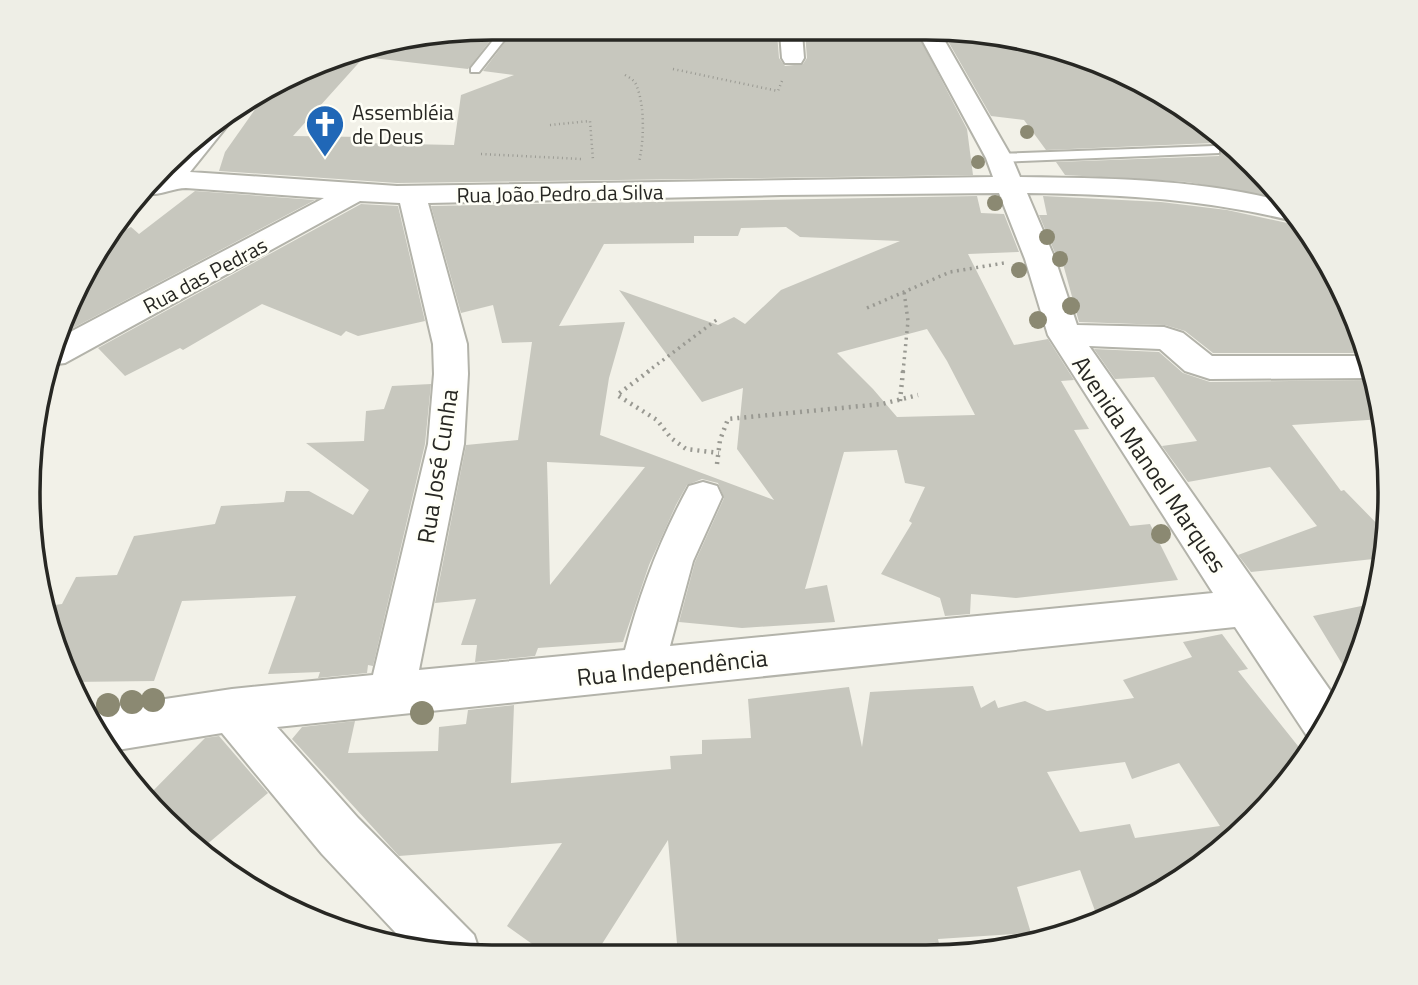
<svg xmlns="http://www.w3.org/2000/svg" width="1418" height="985" font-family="'Titillium Web',sans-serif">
<rect width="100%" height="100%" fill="#f2f1e8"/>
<path fill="#c7c7be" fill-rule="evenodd" d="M500,28L468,69L364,57L293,136L364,137L360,143L454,145L461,95L514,75L483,71L516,28L777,33L779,58L785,66L803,64L807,58L805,33L918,35L967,129L973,175L397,183L219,171L225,152L268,91L372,44Z
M945,36L1015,37L1026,48H1045L1157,90L1254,169H1251L1284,199L1187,182L1065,175L1056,162L1219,156L1222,147L1214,143L1046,150L1024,120L991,116Z
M195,191L315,200L58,336L64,314L112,236L131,227L139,234Z
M977,196L981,213L1004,214L1019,252L968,254L1014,345L1048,339L1074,380L1061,381L1089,429L1074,430L1130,526L1150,524L1178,580L1016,598L971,594L970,614L945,616L940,598L881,574L912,523L909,521L925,487L905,483L897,450L844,452L805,589L827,585L835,622L742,628L679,622L695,562L724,498L718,483L702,479L687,485L676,505L649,565L623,642L538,648L535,656L475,662L477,645H461L476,599L435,603L466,445L518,440L532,342L502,343L493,305L461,313L431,206ZM786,227L800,237L900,241L781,290L745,324L734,317L718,325L619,290L702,402L743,388L737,449L774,500L600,435L609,378L625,322L559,326L604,244L694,243V236H738L741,228ZM927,329L947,361L975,415L897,417L873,389L837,353ZM547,462L645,467L550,585L548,498Z
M1043,196L1161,202L1227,210L1292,224L1300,221L1328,260L1368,353H1213L1185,331L1165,325L1079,322L1060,253H1055L1039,215H1047Z
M361,204L398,206L425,321L358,336L346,331L341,336L262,304L183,350L180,348L125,376L98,348Z
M1094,349L1159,352L1183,373L1210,382L1374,380L1383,419L1292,425L1341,491L1344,490L1387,534L1383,558L1251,572L1238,555L1317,526L1270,467L1188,482L1162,446L1197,441L1154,377L1115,379Z
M431,384L425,444L373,666L368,665L367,673L318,678L320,672L268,674L296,596L182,601L154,681L71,682L48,606L62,604L76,577L117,575L134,536L215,524L221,506L284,502L286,491H309L353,515L369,490L306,443L364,441L366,411L384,409L392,386Z
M1376,603L1374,612L1350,677L1313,616Z
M1222,634L1248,669L1238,671L1306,756L1294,775L1232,841L1131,909L1098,919L1080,870L1017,887L1031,933L938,939L940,948L898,953L678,955L668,840L595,955L549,956L507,926L562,843L399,856L292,739L302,727L355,721L348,753L438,751L439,727L466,724L468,710L514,705L511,783L671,769L670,756L702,754V740L751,738L748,699L849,687L862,747L870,692L973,686L981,708L995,700L998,708L1025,701L1047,711L1134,698L1123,680L1192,657L1183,642ZM1125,762L1132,779L1179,763L1220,826L1135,838L1130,824L1080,832L1047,772Z
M219,736L268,793L199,851L144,800L205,738Z"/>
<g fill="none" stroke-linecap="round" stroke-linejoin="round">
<g stroke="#b3b3aa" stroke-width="4">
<path id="service" d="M503,28H514L479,72H471V68Z
M1214,146L1219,147V153L999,162L992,158L999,154Z"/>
</g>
<g stroke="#b3b3aa" stroke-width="4">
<path id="minor" d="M780,33H802L804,58L801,63H785L782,58Z
M920,36H942L1012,158L1020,177C1110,178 1198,179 1286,202L1298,219L1293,221C1205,199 1118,194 1027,193L1055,259L1077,325L1164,327L1183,333L1212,356H1368L1373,378H1371L1210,379L1185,371L1160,349L1089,346L1339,703L1315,742L1309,739L1235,627L277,727L358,818L474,935L481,956H463L409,947L322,854L222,733L111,751L86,713L98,709L232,689L373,675L428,444L434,374L433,344L400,203L360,201L65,363L50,365L57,339L324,198L186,188C171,188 160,197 145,193L143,187L224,115L231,121L190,172L397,186L993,177L986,158ZM999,193L1025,259L1048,335L1213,593L670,646L693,561L722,497L717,486L703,482L689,486C660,539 640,592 625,650L419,670L464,444L468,374L467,344L428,203L781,195Z"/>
</g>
<path stroke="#999992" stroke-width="2.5" stroke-dasharray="1 3.5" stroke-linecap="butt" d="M673,69L778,91L782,81
M625,75C630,78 635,80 637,87C645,107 644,141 639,162
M550,125L590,121L593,160
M481,154L582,159"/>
<path stroke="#999992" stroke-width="3.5" stroke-dasharray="2 4.5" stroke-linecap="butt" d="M867,308L950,272L1004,263
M647,372L719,318
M903,372L908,321L904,291"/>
<path stroke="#999992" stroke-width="4.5" stroke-dasharray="2 5" stroke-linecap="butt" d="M649,371L617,395L657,420L671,438L686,449L719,453
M900,401L903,371
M717,464L720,440L728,419L882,404L918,395"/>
<use href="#service" fill="#fff" fill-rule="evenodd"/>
<use href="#minor" fill="#fff" fill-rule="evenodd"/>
</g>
<g fill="#8b8972">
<circle cx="1027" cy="132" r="7"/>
<circle cx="978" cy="162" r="7"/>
<circle cx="995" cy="203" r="8"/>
<circle cx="1047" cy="237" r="8"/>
<circle cx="1060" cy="259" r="8"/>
<circle cx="1019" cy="270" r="8"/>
<circle cx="1071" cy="306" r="9"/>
<circle cx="1038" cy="320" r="9"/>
<circle cx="1161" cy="534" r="10"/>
<circle cx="153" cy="700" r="12"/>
<circle cx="132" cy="702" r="12"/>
<circle cx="108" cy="705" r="12"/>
<circle cx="422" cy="713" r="12"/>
</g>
<defs>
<g id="church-pin" transform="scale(2.0125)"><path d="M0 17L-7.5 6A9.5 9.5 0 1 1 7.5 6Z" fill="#2067b7" stroke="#fffff7"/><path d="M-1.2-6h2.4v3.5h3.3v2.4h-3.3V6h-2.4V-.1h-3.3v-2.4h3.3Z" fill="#fff"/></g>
</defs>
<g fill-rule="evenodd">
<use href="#church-pin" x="325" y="124"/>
</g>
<g text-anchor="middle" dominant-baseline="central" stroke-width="5" stroke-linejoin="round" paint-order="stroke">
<g font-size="21" fill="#272723" stroke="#fffff7" text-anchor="start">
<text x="352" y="112">Assembléia<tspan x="352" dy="24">de Deus</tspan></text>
</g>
<g font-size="21" fill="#272723" stroke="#fffff7">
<text transform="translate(560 193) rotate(-1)">Rua João Pedro da Silva</text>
<text transform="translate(205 275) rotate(-28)">Rua das Pedras</text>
</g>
<g font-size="24" fill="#272723" stroke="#fffff7">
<text transform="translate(1150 464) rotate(56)">Avenida Manoel Marques</text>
<text transform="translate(437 466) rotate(-81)">Rua José Cunha</text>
<text transform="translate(672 667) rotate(-6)">Rua Independência</text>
</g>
</g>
<path d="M0 0H1418V985H0ZM492 40H926A452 452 0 0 1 1378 492V493A452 452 0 0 1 926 945H492A452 452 0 0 1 40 493V492A452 452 0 0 1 492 40Z" fill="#eeeee6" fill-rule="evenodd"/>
<path fill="none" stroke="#272723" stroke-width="3.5" d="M492 40H926A452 452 0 0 1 1378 492V493A452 452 0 0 1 926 945H492A452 452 0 0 1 40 493V492A452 452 0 0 1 492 40Z"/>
</svg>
